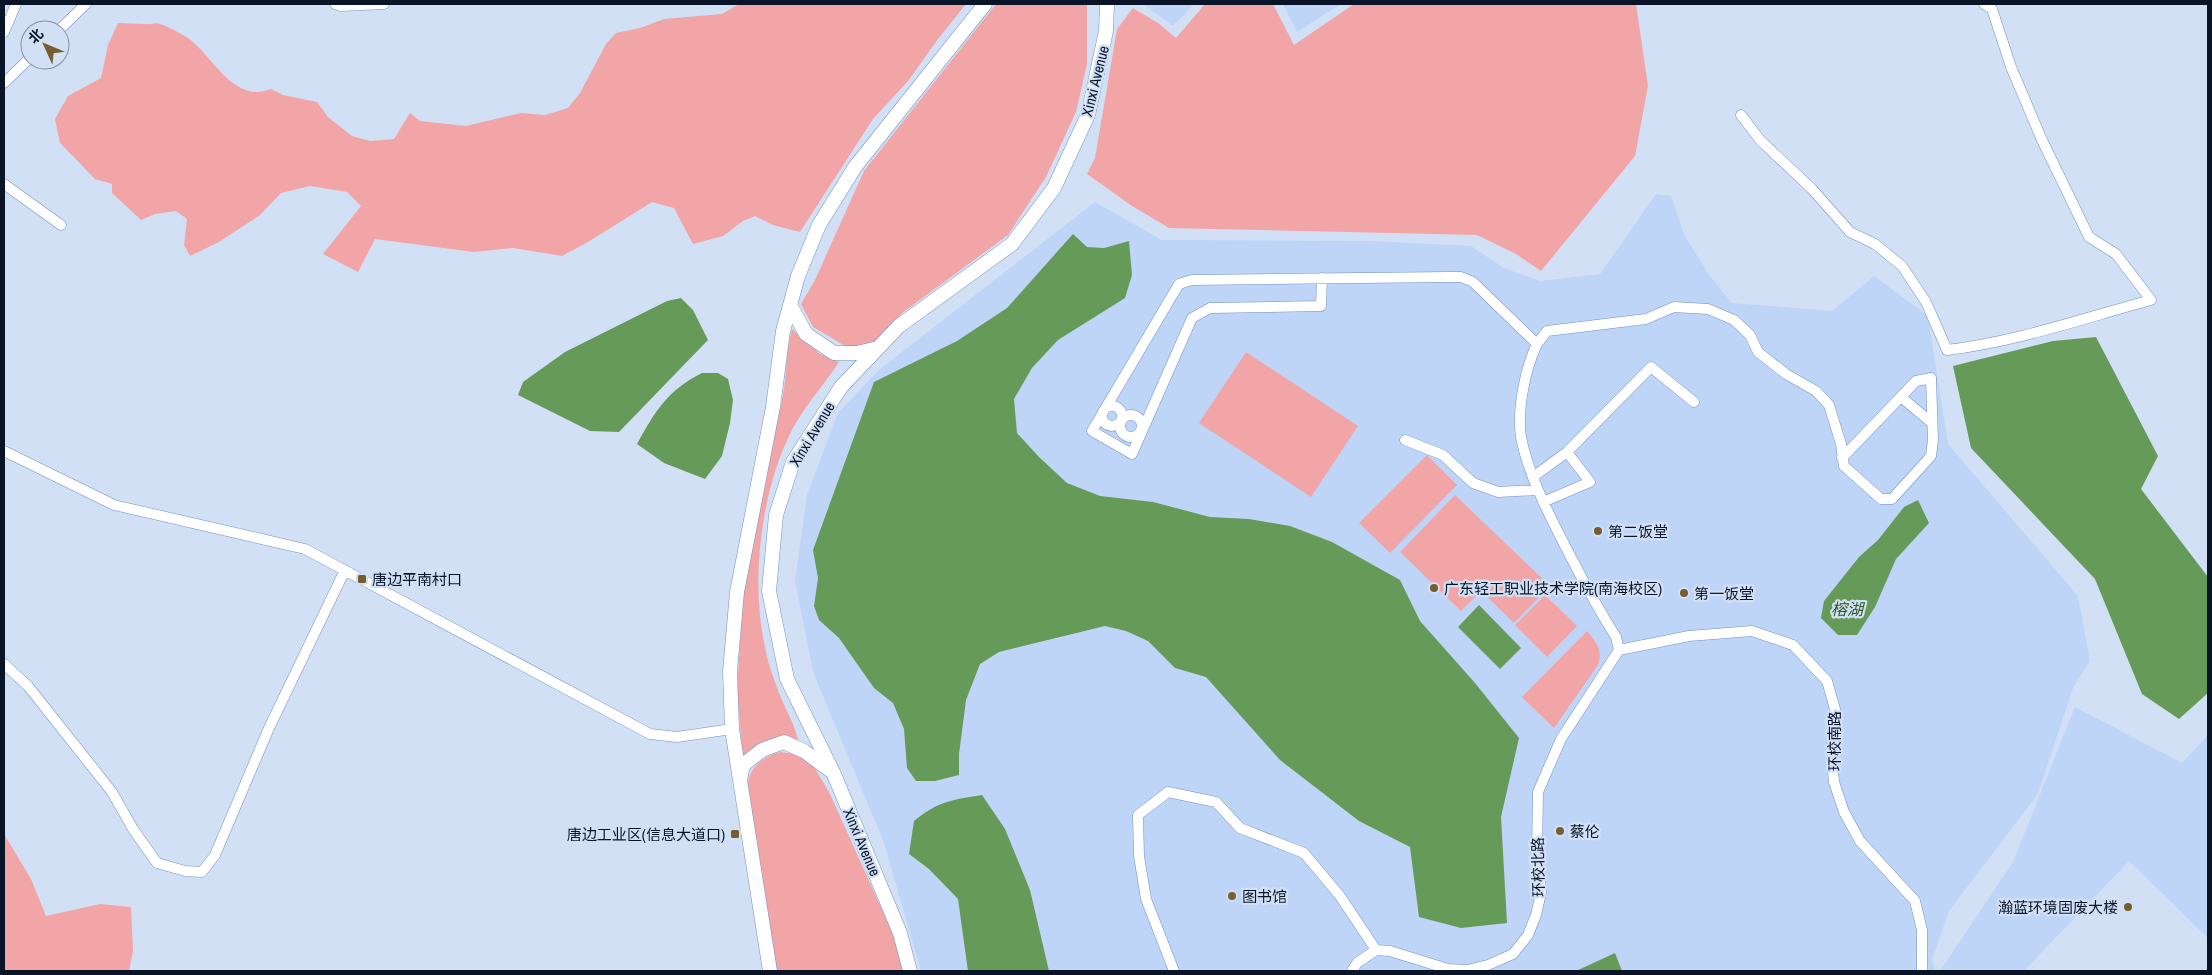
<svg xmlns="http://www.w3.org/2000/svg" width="2212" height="975" font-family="'Archivo Narrow','Noto Sans SC',sans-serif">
<rect width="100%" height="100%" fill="#d2e0f6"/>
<path fill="#bed5f8" d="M1143,4H1194L1173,26Z
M1283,4H1341L1297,32Z
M1656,194L1671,196L1685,236L1709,275L1732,303L1832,311L1874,276L1928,316L1948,444L2078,596L2090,661L2073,688L2038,794L1949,911L1932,960L1935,971H921L884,843L813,672L795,581L807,495L838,413L880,369L1095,202L1162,240L1371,241L1471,246L1504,268L1540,281L1600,274Z
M2075,707L2182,763L2208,735V938L2129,861L2024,971H1940L2013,862Z"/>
<path fill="#f2a5a6" d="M739,4H966L938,39L908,81L873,119L800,232L773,225L755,216L743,221L723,236L693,244L674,208L652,202L588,242L562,256L513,248L474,252L375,239L358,272L323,254L361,206L347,192L310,186L281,193L260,215L219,242L190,256L184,245L187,219L176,211L155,214L141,220L112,193V184L95,179L60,143L55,119L68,96L101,78L108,45L118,23C128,23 136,24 145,24C150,25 155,22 160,24C169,27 180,33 188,38C214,57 233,104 271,89L283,95L317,102L328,117L352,136L370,141L394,139L410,113L420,121L466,126L521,113L545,115L568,108L580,93L606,44L616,33L640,28L664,19L722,14Z
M996,4H1087V64L1076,112L1046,177L1008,235L902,313L875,349L845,346L813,327L801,304L815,280L864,171Z
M1205,4H1273L1294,45L1354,4H1636L1648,86L1635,156L1541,271L1516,254L1477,235L1169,228L1132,206L1087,174L1095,158L1117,29L1133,8L1158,23L1176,38Z
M792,329L820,354L839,362C824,385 806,404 793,428C761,489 750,580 765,647C768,664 775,682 781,698C787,712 795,725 798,740C779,735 756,743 743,757L737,693L743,590L770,461C771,439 779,417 783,395C787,373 786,351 792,329Z
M1246,352L1358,426L1311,497L1199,423Z
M1427,455L1457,485L1390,553L1359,523Z
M1455,495L1550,586L1514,623L1481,591L1461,611L1400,552Z
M1545,595L1577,626L1547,657L1515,625Z
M1587,631C1597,643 1603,650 1598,665L1554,728L1522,697Z
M780,752L795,754L813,765L830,794L892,932L900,950L904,971H776C771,941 768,910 763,880C759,856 740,796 750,775C755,763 768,755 780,752Z
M4,834L31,879L46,916L100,904L131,907L133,951L129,971H4Z"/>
<path fill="#669a58" d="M1073,234L1087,247L1104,248L1129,241L1132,275L1125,298L1058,340L1032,368L1014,399L1017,433L1039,457L1067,483L1100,496L1153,502L1210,517L1249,519L1290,526L1332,542L1400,580L1420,621L1475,683L1519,738L1501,817L1507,923L1461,928L1419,917L1410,847L1359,821L1280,760L1206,677L1175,668L1148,641L1126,631L1105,626L999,652L980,664L966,700L959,754V775L935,781H916L907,768L904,729L893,703L874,688L839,638L819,620L814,606L818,578L813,550L874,382L957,341L1007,308Z
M681,298L693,310L708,340L619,432L590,431L518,395L523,382L565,352L667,301Z
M2096,337L2158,456L2141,489L2208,577V693L2179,719L2142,694L2095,579L1971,448L1953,366L2053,341Z
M702,373H718L728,379L733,400L730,423L722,456L705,479L664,463L637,444C655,411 668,390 702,373Z
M1918,500L1929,523L1896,559L1875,607L1857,635H1838L1821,618L1824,601L1859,557L1878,540L1904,507Z
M1479,605L1521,648L1500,669L1458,627Z
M982,795L1005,829L1030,890L1049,971H968L958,899L929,869L909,854L914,821C939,801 951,800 982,795Z
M1615,953L1622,971H1576Z"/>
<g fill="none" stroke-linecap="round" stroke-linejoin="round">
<g stroke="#7191c2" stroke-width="11">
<path id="street" d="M335,4L341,6L384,4
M59,30L86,4
M4,32L16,4
M4,83L30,58
M1741,115L1760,140L1812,189L1850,232L1875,244L1902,266L1926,302L1947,350C2016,342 2084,318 2151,300L2116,254L2089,237L2042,140L2011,67L1992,9L1984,4
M4,184L61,225
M1322,278L1321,306L1210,308L1192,318L1132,454L1092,431L1179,284L1192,280L1448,277H1461L1473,282L1537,344C1525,369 1517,410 1521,437C1527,468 1541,498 1555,526C1574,564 1593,601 1616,637L1619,650
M1537,344L1547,331L1646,319L1674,307L1708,309L1734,320L1750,335L1758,352L1786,374L1816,391L1829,405L1841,444L1844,466L1881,499H1892L1931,456L1933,440L1931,378L1916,381L1842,458
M1901,397L1932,423
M1102 416a10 10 0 1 1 20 0a10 10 0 1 1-20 0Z
M1120 426a11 11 0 1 1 22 0a11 11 0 1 1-22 0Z
M1405,440L1443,455L1473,483L1498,492L1537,490
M4,451L114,505L305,549L650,734L677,737L732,729
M1567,452L1651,367L1694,402
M1533,477L1567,452L1590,482L1543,502
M1619,650L1689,636L1752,631L1793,645L1827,681L1837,716L1831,750L1834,782L1844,812L1860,841L1915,901L1922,930V971
M4,664L28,686L112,792L133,829L157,863L185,871L202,872L215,855L269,728L345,570
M1174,971L1146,899L1139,856L1138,815L1168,792L1216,802L1240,828L1304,853L1340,896L1376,950
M1352,971L1357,963L1376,950L1390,951L1448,969L1467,970L1488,965L1513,954L1528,935L1536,915L1541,893L1537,852L1538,792L1561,739L1619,650"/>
</g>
<g stroke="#7191c2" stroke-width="15">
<path id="secondary" d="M790,305L806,334L834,353H857L878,348
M740,780L743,765L762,750L784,742L804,751L831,771
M770,971L732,729L730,671L737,592L773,407L783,331L798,276L819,225L855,167L985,4
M910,971L900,933L833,772L787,679L769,591L776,515L793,462L841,387L899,326L1012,244L1054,188L1088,115L1106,31L1107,4"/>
</g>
<use href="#street" stroke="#fff" stroke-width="10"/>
<use href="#secondary" stroke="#fff" stroke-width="14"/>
</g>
<g fill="#775c2e" stroke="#d2e0f6" stroke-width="2">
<circle cx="1598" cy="531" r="5"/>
<rect x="357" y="574" width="10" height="10" rx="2.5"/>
<circle cx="1434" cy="588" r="5"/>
<circle cx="1684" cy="593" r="5"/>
<circle cx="1560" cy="831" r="5"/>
<rect x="730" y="829" width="10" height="10" rx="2.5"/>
<circle cx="1232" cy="896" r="5"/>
<circle cx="2128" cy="907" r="5"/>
</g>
<g text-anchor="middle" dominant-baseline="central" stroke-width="4.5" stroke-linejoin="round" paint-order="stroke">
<g font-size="15" fill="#091427" stroke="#d2e0f6">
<text transform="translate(1095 81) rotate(-76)">Xinxi Avenue</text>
<text transform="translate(812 434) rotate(-59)">Xinxi Avenue</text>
<text transform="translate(1834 741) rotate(-90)">环校南路</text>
<text transform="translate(862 842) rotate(67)">Xinxi Avenue</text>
<text transform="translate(1538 867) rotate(-91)">环校北路</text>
</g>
<g font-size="15" fill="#091427" stroke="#d2e0f6" text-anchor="start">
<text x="1608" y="531">第二饭堂</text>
<text x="372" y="579">唐边平南村口</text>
<text x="1444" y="588">广东轻工职业技术学院(南海校区)</text>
<text x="1694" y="593">第一饭堂</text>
<text x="1570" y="831">蔡伦</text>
<text x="725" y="834" text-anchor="end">唐边工业区(信息大道口)</text>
<text x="1242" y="896">图书馆</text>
<text x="2118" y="907" text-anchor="end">瀚蓝环境固废大楼</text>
</g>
<g font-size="16" font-style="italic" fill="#275a16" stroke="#d2e0f6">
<text x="1847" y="609">榕湖</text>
</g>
</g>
<rect width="2212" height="975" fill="none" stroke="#091427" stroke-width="10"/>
<g transform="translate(45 45) rotate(314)"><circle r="24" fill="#d2e0f6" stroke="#828ea3"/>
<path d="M0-4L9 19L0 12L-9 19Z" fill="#775c2e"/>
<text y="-8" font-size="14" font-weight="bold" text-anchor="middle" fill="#091427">北</text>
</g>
</svg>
